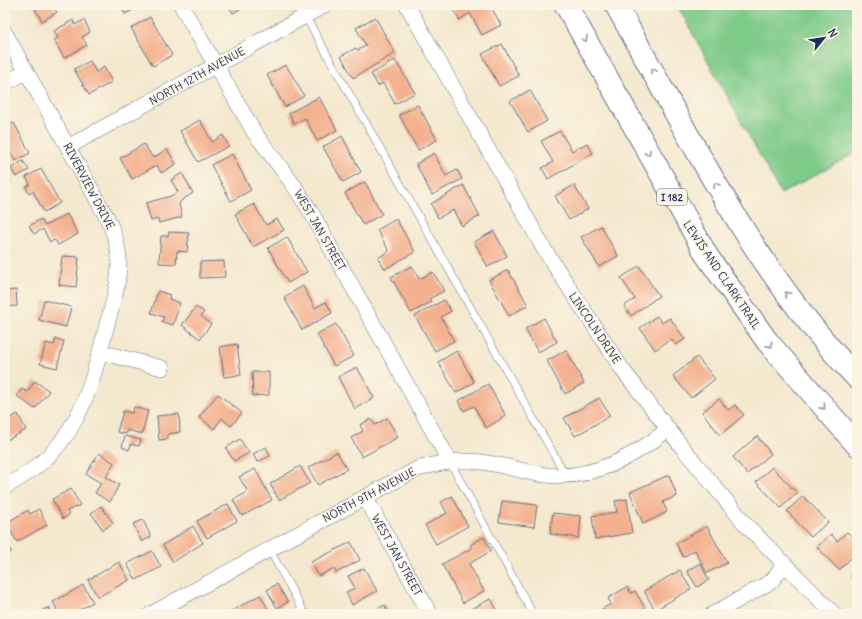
<svg xmlns="http://www.w3.org/2000/svg" width="862" height="619" font-family="Delius,sans-serif">
<rect width="100%" height="100%" fill="#fcf5e5"/>
<filter id="ink" filterUnits="userSpaceOnUse"><feTurbulence type="fractalNoise" baseFrequency=".025" numOctaves="2"/><feDisplacementMap in="SourceGraphic" scale="8" xChannelSelector="R" yChannelSelector="G"/><feConvolveMatrix kernelMatrix="1 2 1 2 8 2 1 2 1" color-interpolation-filters="sRGB"/></filter>
<filter id="wash" filterUnits="userSpaceOnUse"><feTurbulence type="fractalNoise" baseFrequency=".012" numOctaves="4" result="noise"/><feDisplacementMap in="SourceGraphic" scale="16" xChannelSelector="R" yChannelSelector="G"/><feGaussianBlur stdDeviation="0.9" result="paint"/><feColorMatrix in="noise" values="0 0 0 0 0 0 0 0 0 0 0 0 0 0 0 0 0 1.4 0 .05"/><feComposite in="paint" operator="in"/></filter>
<g filter="url(#wash)">
<rect width="100%" height="100%" fill="#f4e8cf"/>
<path fill="#7eca89" stroke="#4c7c74" d="M677,5H857V152L781,194Z"/>
<g id="blocks">
<path fill="#f3b18f" d="M33,5H52L57,12L42,21Z
M120,5H142L125,14Z
M228,5H247L233,13Z
M460,5H490L501,25L482,35L470,13L459,20L453,9Z
M150,17L172,55L153,66L131,28Z
M375,17L395,53L353,78L341,56L356,48L358,50L366,46L356,28Z
M73,20L75,25L84,20L90,32L82,37L87,45L64,58L54,40L58,38L54,31Z
M502,44L519,76L499,86L482,54Z
M395,60L415,93L395,104L383,83L378,86L371,74Z
M90,61L96,72L104,67L112,82L89,95L74,69Z
M286,65L304,96L285,107L267,75Z
M530,90L547,121L528,132L510,101Z
M319,97L337,130L317,141L305,118L294,124L289,113Z
M418,105L437,140L418,150L399,115Z
M200,120L212,142L223,135L229,146L198,162L180,131Z
M14,123L30,153L15,161L5,143V127Z
M560,131L572,151L587,143L593,153L548,179L542,168L553,162L541,141Z
M342,136L361,172L343,182L323,147Z
M144,144L153,158L167,149L176,164L161,173L157,165L132,179L120,158Z
M434,153L446,176L457,170L462,179L432,195L416,164Z
M232,154L251,190L231,201L211,165Z
M23,161L29,170L16,177L11,168Z
M41,169L60,203L44,212L33,191L29,193L26,187L30,184L26,177Z
M5,171L11,181L5,184Z
M182,173L193,193L182,200L179,204L182,217L159,223L158,219L151,221L146,203L171,196L178,192L171,180Z
M365,182L382,214L363,225L345,193Z
M463,185L480,216L462,226L453,210L438,218L431,204Z
M574,185L588,209L569,220L555,196Z
M254,204L266,225L277,219L284,230L253,247L235,214Z
M67,214L78,234L58,245L55,240L50,242L43,229L34,234L29,226L41,219L45,226Z
M396,219L415,252L385,269L378,258L389,251L377,230Z
M601,226L618,256L599,267L581,237Z
M494,231L507,256L488,267L474,242Z
M169,232L189,233L187,252L177,251L176,264L159,263L161,236H168Z
M287,237L307,272L288,283L268,248Z
M62,256L79,257L76,287L59,285Z
M224,261L225,277L200,278V262Z
M412,266L419,279L433,272L444,291L429,299L431,302L411,313L391,277Z
M639,266L659,296L631,316L624,306L635,299L621,278Z
M508,270L528,305L509,316L489,280Z
M303,286L315,308L326,302L332,313L302,330L284,297Z
M16,290L17,306L5,307V291Z
M158,291L170,295L169,299L180,303L173,325L162,322L164,317L151,313Z
M44,300L71,307L66,327L39,320Z
M444,300L451,311L441,317L454,341L435,351L415,316Z
M196,307L204,312L201,316L211,324L200,339L182,325Z
M657,316L662,323L670,318L685,339L676,345L671,339L655,350L640,328Z
M544,318L557,342L538,352L525,329Z
M336,324L354,356L334,366L317,334Z
M56,339L64,341L57,368L40,364L46,343L54,345Z
M237,344L241,375L224,377L220,347Z
M566,350L584,383L565,394L547,361Z
M457,351L474,382L456,393L438,362Z
M697,357L715,379L691,398L673,376Z
M357,367L374,398L355,409L338,377Z
M252,372H269V395L253,396Z
M35,381L49,391L35,409L17,396L22,389L27,392Z
M488,384L506,416L486,428L474,406L464,411L458,401Z
M218,394L242,413L231,426L222,418L214,429L199,417Z
M599,398L610,416L575,436L564,418Z
M719,399L728,410L735,405L744,415L720,435L702,412Z
M134,407L148,411L142,434L127,430L126,434L117,432L123,411L132,413Z
M18,414L26,430L5,441V421Z
M179,414L180,432L168,434V439L159,440L157,416Z
M387,418L398,437L362,457L351,438L363,431L360,425L371,419L375,425Z
M125,436L141,440L139,446L131,444L129,450L122,447Z
M757,436L771,454L747,474L733,457Z
M240,439L249,453L234,461L226,448Z
M266,447L270,456L257,462L253,454Z
M337,452L347,469L318,485L308,468Z
M99,453L114,463L106,477L119,485L110,502L95,493L101,483L86,474Z
M300,466L310,483L279,500L270,484Z
M772,467L797,493L781,508L756,482Z
M255,469L272,500L242,516L233,500L248,492L239,477Z
M669,475L677,496L663,502L667,512L643,524L630,492Z
M71,489L80,505L67,511L69,515L63,519L52,499Z
M452,496L468,526L436,544L425,525L447,513L441,502Z
M803,496L828,522L811,537L787,511Z
M627,499L632,533L595,539L592,516L617,512L615,501Z
M502,501L537,505L534,527L499,522Z
M228,504L237,521L207,538L197,521Z
M101,506L113,523L103,530L91,513Z
M39,509L47,525L17,542L6,523L28,510L30,514Z
M553,513L581,516L579,538L550,534Z
M143,520L151,537L142,542L133,524Z
M193,526L203,543L173,562L163,545Z
M707,526L727,563L707,573L695,550L683,557L676,543Z
M847,532L857,542V552L839,570L817,547L831,534L837,541Z
M484,537L491,551L469,564L484,591L463,603L442,564L472,548L470,545Z
M5,541L11,552L5,556Z
M351,542L360,560L336,573L334,568L319,576L311,562Z
M152,551L161,567L136,580L127,564Z
M119,562L129,580L98,597L88,580Z
M700,563L709,580L697,587L687,571Z
M364,568L377,591L352,605L346,592L355,588L348,576Z
M680,570L691,589L655,610L644,591Z
M857,570V581L851,576Z
M277,584L288,602L277,608L267,590Z
M83,585L93,602L72,614H59L53,602Z
M627,587L631,593L635,591L646,610L639,614H604L602,609L611,604L608,598Z
M260,595L270,612L268,614H226Z
M491,599L499,614H471L469,610Z
M385,605L389,614H368Z
M49,607L52,614H36Z"/>
</g>
</g>
<g filter="url(#ink)">
<use href="#blocks" fill-opacity="0" stroke="#677086" stroke-width="1"/>
<g fill="none" stroke-linecap="round" stroke-linejoin="round">
<g stroke="#677086" stroke-width="8">
<path id="lane" d="M299,5L566,476
M450,462L533,614
M269,549L305,614"/>
</g>
<g stroke="#677086" stroke-width="16">
<path id="street" d="M181,5L254,132L295,187L312,214L450,462
M407,5L544,249L622,369L682,447L746,525L834,614
M5,33L106,216C113,230 119,246 119,262C119,283 113,304 107,324C97,364 87,409 61,442C46,462 26,475 5,487
M5,83L26,72
M68,147L325,5
M100,352L162,368
M365,497L430,614
M151,614L417,469C434,464 450,460 468,461C494,461 520,472 546,475C592,480 633,458 668,429
M713,614L772,581L784,564"/>
</g>
<g stroke="#677086" stroke-width="24">
<path id="highway" d="M566,5L707,256L767,341L857,445
M616,5C688,134 754,270 857,378"/>
</g>
<use href="#lane" stroke="#fff" stroke-width="7"/>
<use href="#street" stroke="#fff" stroke-width="15"/>
<use href="#highway" stroke="#fff" stroke-width="22"/>
</g>
<defs><path id="oneway-chevron" d="M-2-3.5L2.5 0L-2 3.5" fill="none" stroke-width="1.6" stroke-linecap="round" stroke-linejoin="round"/></defs>
<g stroke="#8d97ae">
<use href="#oneway-chevron" transform="translate(585 39) rotate(61)"/>
<use href="#oneway-chevron" transform="translate(653 71) rotate(-119)"/>
<use href="#oneway-chevron" transform="translate(648 153) rotate(61)"/>
<use href="#oneway-chevron" transform="translate(716 185) rotate(-119)"/>
<use href="#oneway-chevron" transform="translate(787 294) rotate(-128)"/>
<use href="#oneway-chevron" transform="translate(770 345) rotate(51)"/>
<use href="#oneway-chevron" transform="translate(823 407) rotate(48)"/>
</g>
</g>
<g text-anchor="middle" dominant-baseline="central" stroke-width="3" stroke-linejoin="round" paint-order="stroke">
<rect fill="#fcf5e5" stroke="#5e6a86" stroke-width="1" x="657" y="189" width="30" height="16" rx="3"/>
<g font-size="10" font-weight="bold" fill="#1b2f5e">
<text x="672" y="197">I 182</text>
</g>
<g font-size="11" fill="#1b2f5e" stroke="#fcf5e5">
<text transform="translate(197 76) rotate(-29)">NORTH 12TH AVENUE</text>
<text transform="translate(89 186) rotate(62)">RIVERVIEW DRIVE</text>
<text transform="translate(320 230) rotate(60)">WEST JAN STREET</text>
<text transform="translate(722 275) rotate(56)">LEWIS AND CLARK TRAIL</text>
<text transform="translate(595 328) rotate(56)">LINCOLN DRIVE</text>
<text transform="translate(369 495) rotate(-28)">NORTH 9TH AVENUE</text>
<text transform="translate(397 555) rotate(61)">WEST JAN STREET</text>
</g>
</g>
<rect width="862" height="619" fill="none" stroke="#fcf5e5" stroke-width="20"/>
<g transform="translate(824 38) rotate(60)" stroke="#fcf5e5" stroke-width="3" paint-order="stroke">
<path d="M0-3L7 15L0 10L-7 15Z" fill="#1b2f5e"/>
<text y="-6" font-size="11" font-weight="bold" text-anchor="middle" fill="#1b2f5e">N</text>
</g>
</svg>
